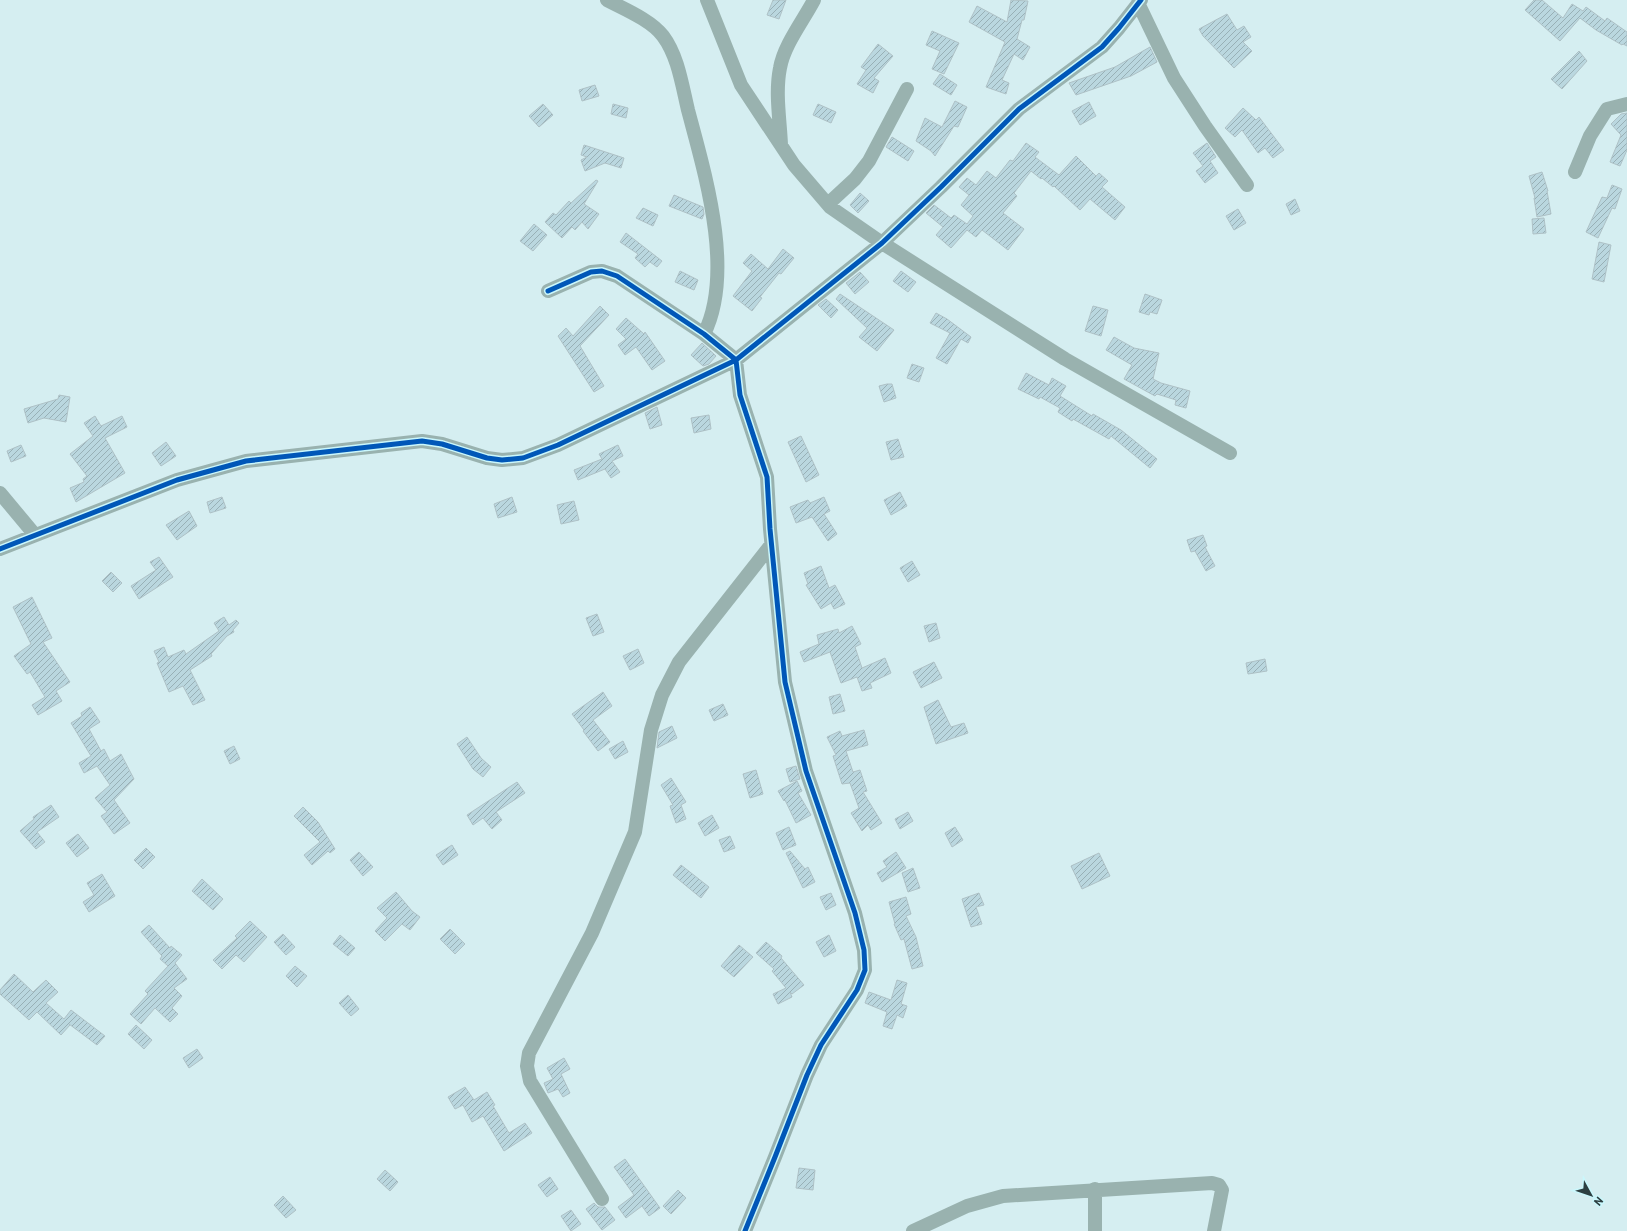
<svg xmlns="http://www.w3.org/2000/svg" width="1627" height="1231" font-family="Barlow,sans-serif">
<defs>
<pattern id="building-hatch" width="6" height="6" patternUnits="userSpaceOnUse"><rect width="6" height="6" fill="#bad7df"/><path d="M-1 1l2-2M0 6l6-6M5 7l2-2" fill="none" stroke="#98b0b6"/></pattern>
</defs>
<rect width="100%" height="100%" fill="#d5eef1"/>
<path fill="url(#building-hatch)" stroke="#aec1c6" d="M773,0H786L779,19L767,15Z
M1011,0L1028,1L1024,20H1022L1017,39L1030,47L1023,60L1014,54L1002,80L1009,83L1006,94L986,87L1005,42L969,22L977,6L1007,22Z
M1534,0H1542L1563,18L1572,4L1583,11L1586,7L1605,21L1607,18L1627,32V46L1623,44L1622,45L1596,30L1580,18L1560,41L1525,10Z
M1227,14L1237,30L1244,26L1251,37L1243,42L1252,51L1234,68L1203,36L1199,29Z
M932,31L959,43L944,74L932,69L940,51L926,45Z
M878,44L893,56L874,78L879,81L873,93L857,84L866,70L861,67Z
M1150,47L1157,62L1131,76L1076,95L1069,83L1115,67Z
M1579,51L1587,61L1562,89L1551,79Z
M940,74L957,85L951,95L933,84Z
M595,85L599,96L582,101L579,90Z
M955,101L967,107L958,127L954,126L935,156L931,151L916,141L925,118L942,127Z
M1089,102L1096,116L1080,125L1072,111Z
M543,104L553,115L539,127L529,116Z
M613,104L628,108L626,118L611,114Z
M818,104L836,112L831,123L813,115Z
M1243,108L1256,120L1259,117L1284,150L1273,158L1265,148L1258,153L1242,130L1235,137L1225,128Z
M1627,113V150L1620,166L1610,162L1621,135L1611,124L1621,114Z
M892,137L914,151L908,161L886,147Z
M1026,143L1039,152L1035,157L1059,175L1076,156L1096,176L1099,173L1108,181L1102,187L1125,207L1115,220L1090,199L1080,210L1054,186L1053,187L1042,178L1041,179L1031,171L1014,193L1017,196L1003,213L1024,229L1008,250L982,230L976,237L967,230L951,248L936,235L943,227L926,213L934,205L951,218L954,215L967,224L973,216L961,205L969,195L959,187L967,178L976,185L987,171L996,178L1010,160L1013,161Z
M1207,143L1216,157L1210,161L1218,173L1205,183L1196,171L1203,166L1193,153Z
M584,145L624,158L621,168L605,163L585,171L581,160L587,157L581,155Z
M1542,172L1548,191H1547L1551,214L1537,217L1534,198H1535L1529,176Z
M596,180L598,181L584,204L599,214L588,229L582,222L575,230L572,227L562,238L545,222L553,213L556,215L569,201L571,203Z
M1612,185L1622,189L1615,209L1612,208L1598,238L1586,232L1602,197L1607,198Z
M860,193L869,201L858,213L850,205Z
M674,195L703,207L704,214L702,219L669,206Z
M1295,199L1300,211L1291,215L1286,204Z
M643,208L658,215L653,226L636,218Z
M1238,209L1246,223L1234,230L1226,216Z
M1544,218L1546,233L1533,234L1532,219Z
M534,224L547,235L533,251L520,241Z
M626,233L662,261L657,267L650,262L645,267L635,258L638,254L620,242Z
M1599,242L1611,245L1604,282L1592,279Z
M783,249L794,258L781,274L779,273L760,297L762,298L752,311L733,296L752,271L743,263L751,254L768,269Z
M680,271L698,280L694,290L675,282Z
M901,271L916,282L908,292L893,281Z
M860,272L869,282L855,294L846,283Z
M840,294L894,330L877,351L859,337L867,328L836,299Z
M1145,294L1162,300L1157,314L1150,312L1149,315L1139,312Z
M826,299L838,310L831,318L818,305Z
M600,306L609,315L580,346L604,386L594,392L558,336L566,328L573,336Z
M1093,306L1108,310L1101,336L1085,331Z
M936,313L947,319L971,337L968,343L961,339L947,364L936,358L950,333L930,323Z
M626,318L644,334L645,332L665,361L652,370L636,347L625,355L618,345L626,339L616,329Z
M1114,337L1134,348L1159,353L1153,379L1161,383L1190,391L1186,408L1175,405L1176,400L1157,394L1155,396L1124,379L1132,365L1106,350Z
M702,343L716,356L709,364L703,366L691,355Z
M912,364L924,368L919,382L907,378Z
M1026,373L1049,385L1052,378L1066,386L1060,396L1092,416L1093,414L1121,430L1157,459L1150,468L1111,436L1109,439L1073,419L1072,421L1058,412L1060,408L1040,397L1039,399L1018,389Z
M887,384H892L896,398L884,402L879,386Z
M59,395L70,397L66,422L44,418L28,423L24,409L58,399Z
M657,407L662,425L650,429L645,413Z
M709,415L711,429L694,433L691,418Z
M95,416L101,426L122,416L127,427L105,438L125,473L76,502L70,488L84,482L83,479L87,476L70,454L93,436L84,423Z
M801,436L819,475L806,482L788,442Z
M898,439L904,457L891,460L886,442Z
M166,442L176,456L161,466L152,453Z
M21,445L26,456L11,462L7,451Z
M618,445L623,456L612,461L620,472L611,478L605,469L578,480L574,470L602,459L599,454Z
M900,492L907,506L891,515L884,500Z
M222,497L226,508L210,513L207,502Z
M512,497L517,512L498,518L494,504Z
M824,497L830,511L824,514L837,534L828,541L812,517L796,523L790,507L808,500L810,503Z
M574,501L579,520L561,524L557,505Z
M189,511L197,526L177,540L166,525Z
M1203,535L1207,546L1205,547L1215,566L1206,571L1195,551L1191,552L1187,540Z
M159,557L173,577L139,599L131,586L156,570L150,562Z
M912,561L920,575L908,582L900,568Z
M821,566L829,588L835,585L845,604L834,609L831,603L821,609L806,585L808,584L804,573Z
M111,572L122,583L113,592L102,581Z
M32,597L52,638L43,642L70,682L56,691L62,701L38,715L32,705L45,697L30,672L27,674L14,656L31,644L13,607Z
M597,614L604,632L593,636L586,618Z
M224,617L229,625L236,620L239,623L233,630L234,632L227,636L211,654L212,656L190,670L205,700L193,705L183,686L169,692L157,663L159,662L154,651L164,647L168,657L184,650L186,654L219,631L214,623Z
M936,623L940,638L929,642L924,626Z
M852,626L861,644L855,647L862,668L885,658L891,673L870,683L872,688L862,691L857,677L841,683L830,652L804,662L800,652L819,644L817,635L838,629L839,633Z
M638,649L644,663L630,670L623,656Z
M1265,659L1267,671L1248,674L1246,663Z
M934,662L942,678L921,688L913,672Z
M603,692L612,706L593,720L610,742L598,751L583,731L584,730L572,714Z
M840,694L845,711L833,714L829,697Z
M938,700L951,727L964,723L968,733L936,744L924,707Z
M723,704L728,715L714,721L709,710Z
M90,707L100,722L89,729L101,751L104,749L110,761L121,754L134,779L114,800L130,823L114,834L101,816L107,812L95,798L110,785L97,766L84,773L79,763L91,756L71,723L82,716L81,713Z
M672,726L677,738L657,748L659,732Z
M864,730L868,745L846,751L853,772L860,770L867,791L863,792L882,823L871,830L868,825L862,831L851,813L859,808L850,783L842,784L833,756L836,755L827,737L840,731L842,736Z
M467,737L481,758L491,767L483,777L473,769L457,744Z
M623,741L628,752L615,759L609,749Z
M234,746L240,759L230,764L224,751Z
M796,766L800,779L790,782L786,769Z
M756,770L763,794L750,798L743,774Z
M671,778L686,802L681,805L686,819L676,823L670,806L673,805L661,785Z
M797,781L802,791L798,793L811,815L796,823L785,800L784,801L778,791Z
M517,782L525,793L496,812L502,820L492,829L483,818L473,825L467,815Z
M51,805L59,817L37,832L45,842L36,849L20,831L34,819L33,817Z
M303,807L318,822L335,849L330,853L328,851L312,865L304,855L320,842L294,816Z
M908,812L913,821L900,829L895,819Z
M712,815L719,828L705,836L698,823Z
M789,827L796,845L783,850L776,833Z
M955,827L963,840L952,847L945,833Z
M78,834L89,848L77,857L66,843Z
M730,836L735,848L724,852L719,840Z
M452,845L458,855L443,865L436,855Z
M146,848L155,857L143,869L134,860Z
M790,851L805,869L808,867L815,882L803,888L786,853Z
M359,852L373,867L363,876L350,860Z
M896,852L906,868L882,882L877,873L887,867L883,861Z
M1099,853L1110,876L1082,889L1071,866Z
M681,865L709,887L701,898L673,875Z
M913,868L920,888L908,892L902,873Z
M102,874L115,896L89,912L83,902L94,895L87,883Z
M202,879L223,899L213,910L192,891Z
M396,892L412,911L420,917L410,930L402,924L385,941L375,931L387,918L377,908Z
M831,893L836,905L826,910L820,897Z
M979,893L984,905L976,907L982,924L971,927L962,899Z
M906,897L911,914L906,916L916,937L923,966L912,969L904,939L901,940L894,924H895L889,902Z
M250,921L267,937L244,962L236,955L222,969L213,960L237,938L235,936Z
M149,925L170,948L171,946L182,955L175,963L187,979L174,988L182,996L172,1008L178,1014L170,1022L155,1008L141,1024L130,1014L148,994L145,991L168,966L160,959L162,956L141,932Z
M450,929L465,944L455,954L440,939Z
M283,934L295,947L286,955L274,942Z
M340,935L355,948L348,956L333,944Z
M829,935L836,951L824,957L816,942Z
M766,942L782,956L781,958L804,985L792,994L790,992L792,997L778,1004L773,994L786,988L772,971L774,969L756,953Z
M739,945L753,957L734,977L721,966Z
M295,966L307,976L297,987L286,976Z
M14,974L33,992L46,980L58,992L46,1003L64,1019L71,1010L105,1036L97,1045L69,1024L70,1025L61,1035L37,1012L29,1020L0,994V990Z
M897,980L907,983L901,1004L907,1006L903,1018L897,1015L892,1029L883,1026L887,1012L865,1003L869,992L891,1000Z
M348,995L359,1009L351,1016L339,1003Z
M136,1025L152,1040L144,1049L128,1034Z
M197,1049L203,1058L189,1068L183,1058Z
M564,1058L570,1069L561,1074L570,1093L563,1097L558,1089L548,1093L544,1083L553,1079L547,1068Z
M465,1087L474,1100L487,1092L495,1105L493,1106L509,1133L525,1123L532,1133L504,1151L483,1116L472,1122L463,1105L455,1109L448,1097Z
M625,1159L660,1208L649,1216L642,1206L626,1218L618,1207L634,1195L614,1167Z
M799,1168L815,1170L813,1190L796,1188Z
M385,1170L398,1182L390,1191L377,1179Z
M550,1177L558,1189L547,1197L538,1185Z
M678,1190L686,1198L671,1214L663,1206Z
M283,1196L296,1210L286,1218L274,1205Z
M594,1203L598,1207H605L615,1220L602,1230L586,1209Z
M571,1210L581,1224L571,1231L561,1216Z"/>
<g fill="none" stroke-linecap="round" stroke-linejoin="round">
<path stroke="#99b2af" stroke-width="14" d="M607,0C624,9 651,20 663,36C678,56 682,85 688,110C705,174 735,272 704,334
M707,0L741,85L794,165L830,207L882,243L1065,359L1230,453
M1138,3L1174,78L1205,126L1247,185
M781,145C780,120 775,93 780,68C784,45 803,21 814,0
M1575,172L1590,136L1607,109L1627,104
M828,204L855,179L869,161L907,89
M548,291L591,272L602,271L617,276L704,334L736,360L740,395L767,477L770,529L785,682L806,771L855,913L864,950L865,970L857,990L821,1045L807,1075L775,1157L745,1231
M0,493L35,535
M0,549L177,480L246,461L422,441L442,444L487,458L502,460L523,458L558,445L736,360L882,243L941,187L1019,109L1102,47L1119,28L1141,0
M602,1199L530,1081L527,1066L529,1053L592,933L635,832L651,730L662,695L679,662L771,545
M913,1231L967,1206L1003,1196L1212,1183L1219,1185L1222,1190L1214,1231
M1095,1231V1189"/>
<g stroke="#caf7fc" stroke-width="8">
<path id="cycleway" d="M548,291L591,272L602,271L617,276L704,334L736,360L740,395L767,477L770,529L785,682L806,771L855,913L864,950L865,970L857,990L821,1045L807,1075L775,1157L745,1231
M0,549L177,480L246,461L422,441L442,444L487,458L502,460L523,458L558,445L736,360L882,243L941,187L1019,109L1102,47L1119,28L1141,0"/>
</g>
<use href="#cycleway" stroke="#0057b8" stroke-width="5"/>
</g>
<g transform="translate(1591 1195) rotate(130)" stroke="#caf7fc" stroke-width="3" paint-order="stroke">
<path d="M0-3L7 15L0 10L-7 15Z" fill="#2d3f41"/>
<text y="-6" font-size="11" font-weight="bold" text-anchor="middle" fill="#2d3f41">N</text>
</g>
</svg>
